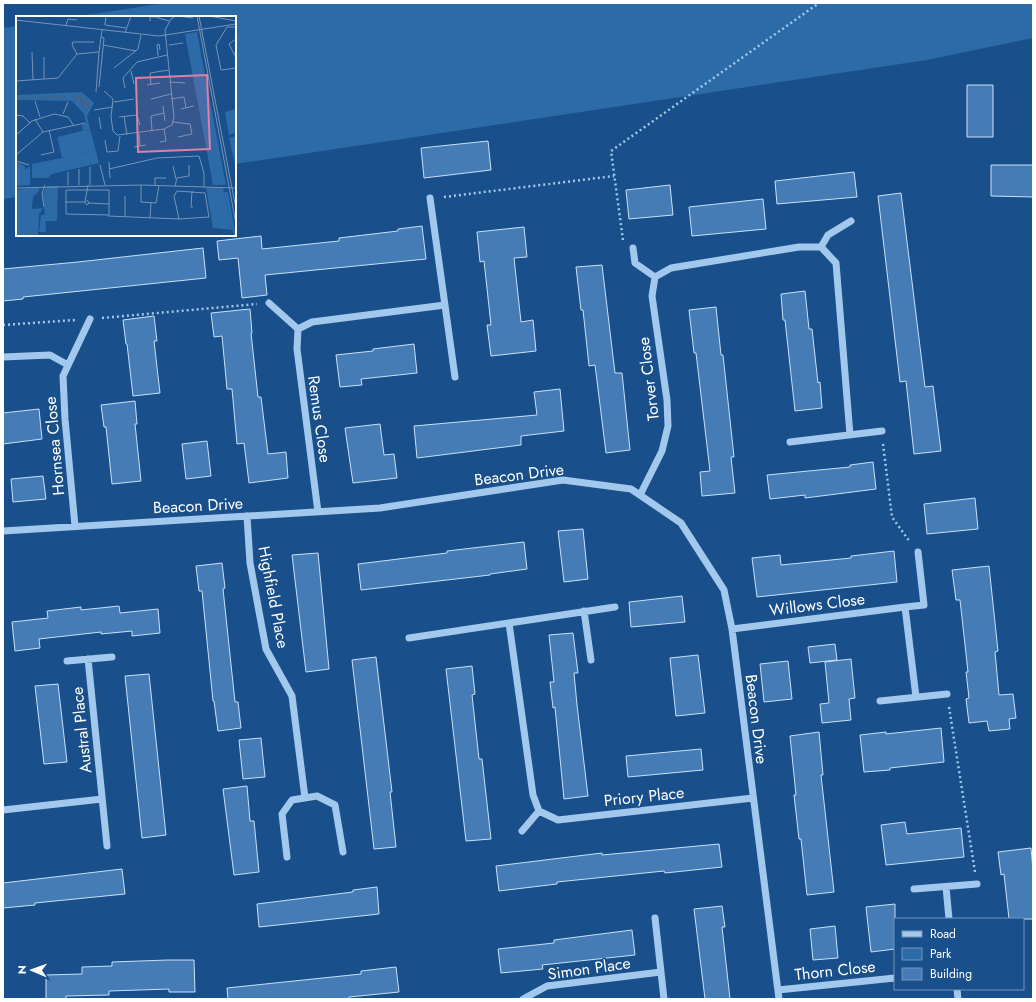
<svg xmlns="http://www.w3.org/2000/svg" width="1036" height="1002" viewBox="0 0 1036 1002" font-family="Jost,sans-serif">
	<rect width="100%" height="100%" fill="#194f8a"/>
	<path fill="#2c6aa8" d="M165 3H1033V38L927 60 235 164V17H73Z
		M17 26V197L3 199V28Z"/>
	<path fill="#467cb5" stroke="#c8e1fa" d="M967 85H993V137H967Z
		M488 141 491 170 424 178 421 148Z
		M991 165H1033V197L991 196Z
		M854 172 857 197 777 204 775 181Z
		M670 185 673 215 629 219 626 190Z
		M901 193 925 387 933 386 941 451 914 454 906 381 900 382 878 196Z
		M763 199 766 229 692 236 689 207Z
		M422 226 426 259 265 275 267 295 242 298 238 258 219 260 217 241 261 236 262 249 339 241V238L398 231V229Z
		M524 227 527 257 514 258 521 322 533 320 536 351 491 356 487 325H491L484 261 480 262 477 232Z
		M203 248 206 278 23 297V299L3 301V269L78 262Z
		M602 265 615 373H622L630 450 606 453 595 365 589 366 583 310H581L576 267Z
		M805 291 809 329H812L818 383 820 382 822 408 795 411 785 320H783L781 294Z
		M716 307 721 355H723L734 457H731L735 493 702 496 700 472 710 471 696 353H694L689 310Z
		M250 309 252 333H251L258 397H261L268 454 286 452 288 478 249 483 244 443 237 444 232 389H227L222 336 214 337 211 313Z
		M154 316 157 341H154L160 393 133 396 127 344H126L123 320Z
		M414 344 417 373 361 379 362 385 340 387 336 355 373 351V349Z
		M560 389 564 431 521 436V445L417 458 414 426 537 415 534 392Z
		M135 401 137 424H135L141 481 112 484 106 427H104L101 405Z
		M39 409 42 439 3 444V413Z
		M380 424 384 455 394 454 397 478 353 483 345 428Z
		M207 441 211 476 186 479 182 444Z
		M873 462 876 489 805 498V495L770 499 767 475 850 467V465Z
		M43 476 46 499 13 502 11 479Z
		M975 498 978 529 927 534 924 504Z
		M583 529 588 579 564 582 558 531Z
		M524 542 527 569 490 574V575L361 590 358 564 447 553V551Z
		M894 551 897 582 757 597 752 558 780 555 781 565 851 558V556Z
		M318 553 329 669 306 672 292 555Z
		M222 563 225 588 223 589 235 702H238L241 728 218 731 214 701H213L202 591H199L196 566Z
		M989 566 998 651 995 652 999 695 1013 694 1016 718 1009 719 1010 729 989 731 987 721 969 723 966 699 969 698 966 672H968L960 600H956L952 570Z
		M682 596 685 622 631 627 629 602Z
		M119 606 120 613 158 609 160 633 132 636V631L101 634V632L39 639 40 648 15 651 12 622 48 618 47 611 81 607V610Z
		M573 633 578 673H574L577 705 588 796 564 799 555 707 553 708 550 682H554L549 635Z
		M835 644 837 660 810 663 808 647Z
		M698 655 705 713 676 716 670 658Z
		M376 657 392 792H390L396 847 374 849 352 660Z
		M851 659 855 698 849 699 851 720 822 723 820 704 829 703 825 662Z
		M788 661 792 699 764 702 760 664Z
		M472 666 475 694 472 695 479 759H482L491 839 466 841 446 669Z
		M149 674 166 835 142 838 125 676Z
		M58 684 67 762 44 764 35 686Z
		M941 728 944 762 890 768V770L864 772 860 735 886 732V734Z
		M819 732 823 775H821L834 892 807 895 801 839H799L794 795H796L790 736Z
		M261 738 265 777 243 779 239 740Z
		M701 749 703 770 628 777 626 756Z
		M247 786 250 821H254L259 872 234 875 223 789Z
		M905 822 907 834 961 828 964 857 886 865 881 825Z
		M719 844 722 867 665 873 664 871 557 882V884L499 891 496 866 602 853V855Z
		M1031 848 1033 870V919H1009L1004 874 1001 875 998 852Z
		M122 869 125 894 35 903V905L3 908V883Z
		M377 887 379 914 259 927 257 904 353 892V890Z
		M895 904V949L871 952 866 907Z
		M722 906 725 927H722L730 999H705L694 909Z
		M835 926 838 958 813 960 810 929Z
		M632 930 635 955 542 965 543 969 501 973 498 949 554 943V940Z
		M168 960H194L195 992H169V989L109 991V995L66 996V999H46V975L82 974V967L112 966V962Z
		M396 967 399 992 349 997V999H228L227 988 361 974V971Z"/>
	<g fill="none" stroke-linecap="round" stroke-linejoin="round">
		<path stroke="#a3c8ed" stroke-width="2.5" stroke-dasharray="2 3" stroke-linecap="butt" d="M444 197 614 176
			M623 240 611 151 819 3
			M102 318 257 304
			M3 325 75 320
			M883 444 892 517 910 542
			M949 707 975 872"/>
		<path stroke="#a3c8ed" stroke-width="7" d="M430 198 455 377
			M821 247 828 235 851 221
			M633 248 635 263 655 277
			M269 303 298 329
			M3 357 50 355 68 365
			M790 442 882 431
			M640 495 662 451 668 426 667 400 652 296 655 277 671 268 799 247H821L836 263 850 435
			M318 512 297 349 298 329 312 322 445 305
			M247 516 250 563 266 649 292 696 305 798
			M75 526 65 419 63 376 90 319
			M3 531 380 508 563 480 631 489 681 523 724 590 732 629 779 999
			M905 607 924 605 918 552
			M584 611 591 660
			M509 623 533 795 539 811 558 820 753 798
			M732 629 905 607 916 697
			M409 638 615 607
			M88 659 107 846
			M67 661 112 657
			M880 701 947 694
			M3 810 102 799
			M522 831 539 811
			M287 857 282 814 292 800 317 796 335 805 343 852
			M946 887 949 919
			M914 889 977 884
			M655 918 664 999
			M957 989 958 999
			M778 990 895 978
			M523 999 547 986 661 972"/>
	</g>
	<g text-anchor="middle" stroke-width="3" stroke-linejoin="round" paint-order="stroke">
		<g font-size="16" fill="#fff" stroke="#194f8a">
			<text transform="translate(648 379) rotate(-97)" y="6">Torver Close</text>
			<text transform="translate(320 419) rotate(82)" y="6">Remus Close</text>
			<text transform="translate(54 446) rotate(-95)" y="6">Hornsea Close</text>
			<text transform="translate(519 474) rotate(-7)" y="6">Beacon Drive</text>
			<text transform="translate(198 505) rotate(-3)" y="6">Beacon Drive</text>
			<text transform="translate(274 597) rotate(79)" y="6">Highfield Place</text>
			<text transform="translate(817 604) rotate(-7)" y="6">Willows Close</text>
			<text transform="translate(757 719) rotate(83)" y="6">Beacon Drive</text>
			<text transform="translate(81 730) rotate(-96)" y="6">Austral Place</text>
			<text transform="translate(644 796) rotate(-6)" y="6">Priory Place</text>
			<text transform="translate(589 968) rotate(-8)" y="6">Simon Place</text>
			<text transform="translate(835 970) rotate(-6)" y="6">Thorn Close</text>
		</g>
	</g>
	<g transform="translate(16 16)">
		<rect width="220" height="220" fill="#194f8a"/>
		<path d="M181 16 210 169H197L169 18ZM66 76 78 87 71 100 74 113 67 115 66 109 70 107 68 98 56 85 0 84V79ZM220 93V117L213 119 209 96ZM220 120V153L213 122ZM80 135 83 147 36 158 32 162H16V148ZM0 146 9 150V154L14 150V169L0 170ZM190 172H207L217 214 197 212ZM25 199H29L30 216H23Z" fill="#2c6aa8"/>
		<path d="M21 171 24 174 17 181 16 193 27 192 23 198 22 220H0V174ZM208 176H212L220 220H218Z" fill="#2c6aa8"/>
		<path d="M74 113 80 135 46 142 41 121ZM31 170H42L41 205H29L27 177Z" fill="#2c6aa8"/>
		<path d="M57 80H65L71 84 74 88 71 95Z" fill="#3c658f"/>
		<path fill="none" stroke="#3c658f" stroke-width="2" d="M0 83 50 81"/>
		<path fill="none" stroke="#7595b9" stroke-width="1" d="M90 0 89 9 110 12M161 0 177 2M181 0 220 208M183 0 220 193M193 0 220 5M0 4 143 20 220 8M134 5V1H139L153 5M50 9 52 3 61 4M220 11H211L200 29 205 54 220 52M109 17 115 0M87 29 120 35M153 29 167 27M16 36 17 64M61 38 56 29 57 26H78M142 40 141 29 143 28 144 34M219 40 213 28 220 23M28 41V63M98 52 122 33 125 19M115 55 118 68M0 65 42 62 61 38 83 36 86 14M154 66 169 67M131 69 144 67M135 69 134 57 153 54M83 71 88 22 85 21M109 72 107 62 121 46 151 39M88 75 97 83 95 101 97 115 101 119 148 113 156 109 158 101 149 14 155 3 160 0M80 76 83 36M135 83 155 78M155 83 168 81 170 92M19 85 24 101M98 86 118 83M147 90 149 105M165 93 178 90M78 94 97 91M47 98 52 86M0 99 7 100 14 107M108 100 111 119M83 101 85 113M103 101 121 99 124 109M19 103 27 116M157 106 174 108 176 118 162 121M136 115 135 100 148 97M123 117 124 130M0 119 16 105 38 98 52 101 58 110M89 124 91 136 102 135 104 120M144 126 150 125 148 113M118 131 130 129M0 139 27 116 69 107M25 139 38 136 33 114M0 145 13 149M93 146 94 162M84 149 89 169M157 150 160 163M63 153V169M93 153 141 142 183 140 188 157V171M52 156V169M74 169V151M125 169V186L140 187 143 169M139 169V162H150M159 170 161 162 173 160V149M0 172 125 169 220 172M50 174H93V199L50 198ZM176 175 175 191H177M71 184 73 187 71 189 69 186 72 169M49 186H69M73 187 93 188M28 191 26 177 29 169M92 200 163 203 158 180 161 175 189 177 193 201 163 203M109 201V180M134 202 135 187"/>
		<path fill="#dd80a5" fill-opacity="0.15" stroke="#dd80a5" stroke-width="2" d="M191 59 194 133 122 136 120 62Z"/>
		<rect width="220" height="220" fill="none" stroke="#fff" stroke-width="2"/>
	</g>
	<rect width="1036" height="1002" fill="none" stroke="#ffffff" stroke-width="8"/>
	<rect x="894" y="918" width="130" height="72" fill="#194f8a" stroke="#7595b9"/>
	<rect x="902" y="931" width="20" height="6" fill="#a3c8ed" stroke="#7595b9"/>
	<text x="930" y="938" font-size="12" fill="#ffffff">Road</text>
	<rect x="902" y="948" width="20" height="12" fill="#2c6aa8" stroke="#7595b9"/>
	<text x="930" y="958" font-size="12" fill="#ffffff">Park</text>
	<rect x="902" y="968" width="20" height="12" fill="#467cb5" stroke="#7595b9"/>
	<text x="930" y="978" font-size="12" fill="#ffffff">Building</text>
	<g transform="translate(32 970) rotate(272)" stroke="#194f8a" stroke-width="3" paint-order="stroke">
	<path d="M0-3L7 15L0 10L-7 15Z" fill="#ffffff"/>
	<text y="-6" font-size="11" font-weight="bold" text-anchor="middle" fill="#ffffff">N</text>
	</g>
</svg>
